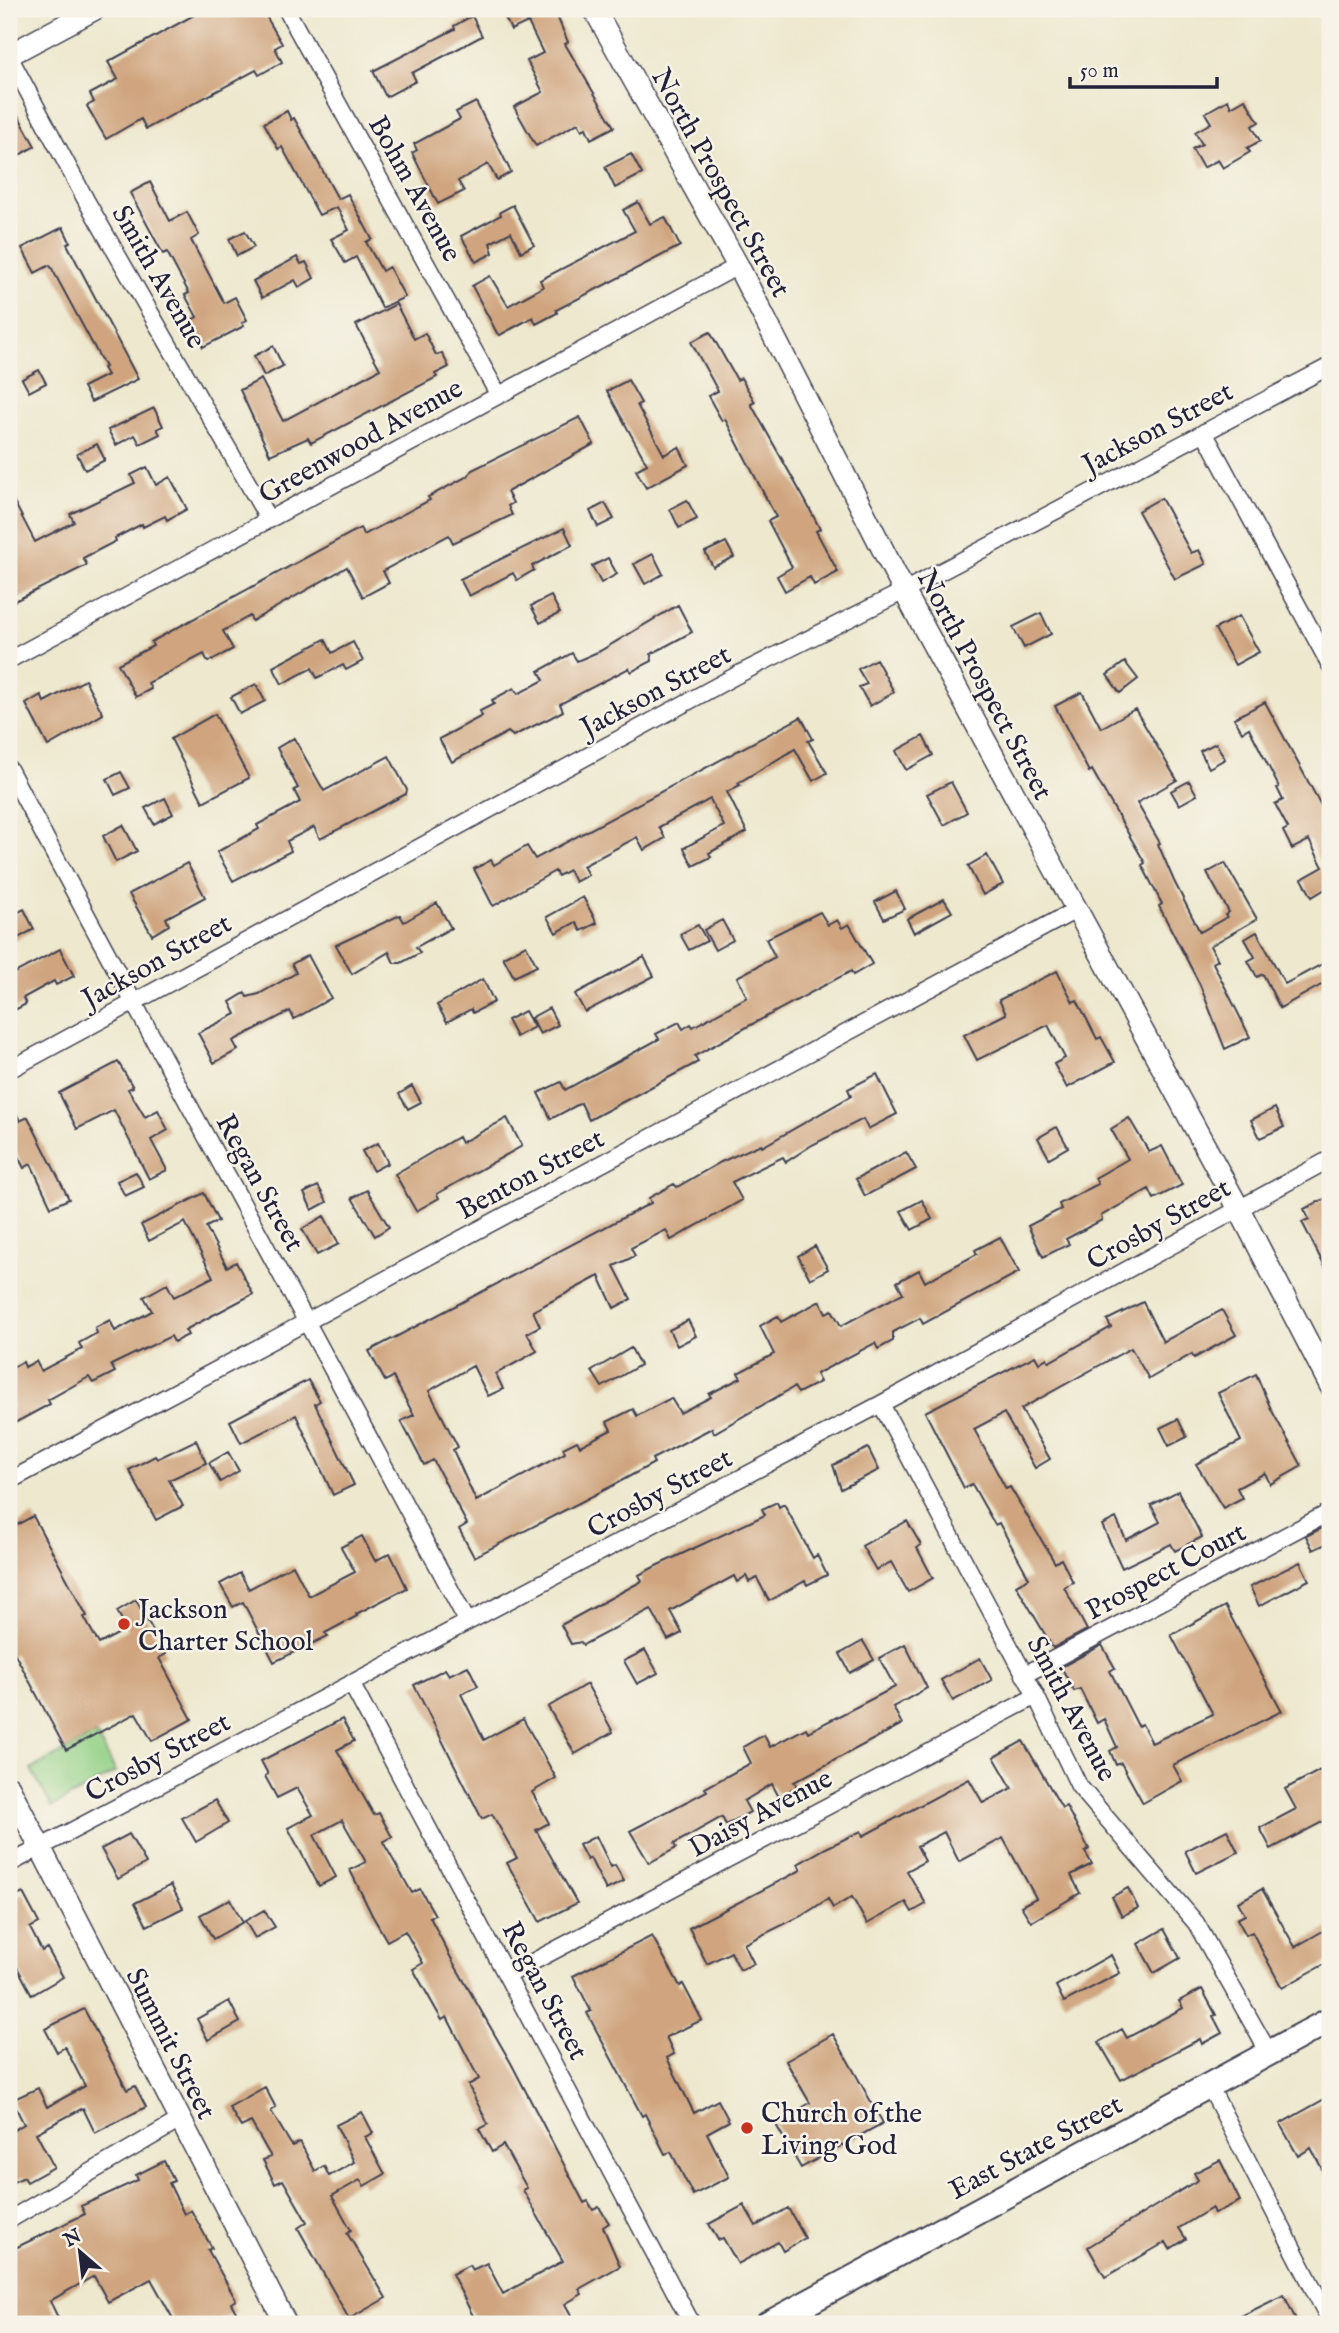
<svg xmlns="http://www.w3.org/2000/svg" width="1339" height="2333" viewBox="0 0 1339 2333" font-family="'IM FELL English',serif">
	<rect width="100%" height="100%" fill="#f7f3e8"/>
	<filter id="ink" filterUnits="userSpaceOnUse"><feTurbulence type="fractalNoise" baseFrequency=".0143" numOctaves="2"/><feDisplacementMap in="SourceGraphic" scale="14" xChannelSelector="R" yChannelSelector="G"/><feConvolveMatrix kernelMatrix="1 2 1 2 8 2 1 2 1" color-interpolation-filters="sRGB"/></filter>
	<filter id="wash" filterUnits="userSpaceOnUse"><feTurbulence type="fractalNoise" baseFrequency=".00686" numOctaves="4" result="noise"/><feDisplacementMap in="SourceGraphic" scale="28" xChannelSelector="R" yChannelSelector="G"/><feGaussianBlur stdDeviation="1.57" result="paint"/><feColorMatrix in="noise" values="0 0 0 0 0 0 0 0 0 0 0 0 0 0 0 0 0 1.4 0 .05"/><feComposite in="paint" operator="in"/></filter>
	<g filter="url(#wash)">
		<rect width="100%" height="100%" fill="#ede8ce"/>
		<path fill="#93d186" stroke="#5a7a60" stroke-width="2" d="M96 1734 116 1772 52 1807 31 1769Z"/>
		<g id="blocks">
			<path fill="#cfa47e" d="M205 9H262L282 44 275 48 282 62 259 75 256 70 146 129 141 119 106 139 87 106 94 102 90 94 118 79 108 62Z
				M501 9H554L568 42 565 44 614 127 591 139 586 128 582 130 578 123 536 146 514 107 543 92 527 61 543 53 528 22 511 30Z
				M472 16 482 36 412 73 416 81 386 97 373 71 455 29 454 26Z
				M9 99 35 146 9 161Z
				M1245 99 1259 122 1252 126 1260 141 1247 148 1250 152 1223 168 1218 160 1203 168 1192 149 1202 144 1195 132 1211 123 1205 113 1228 100 1231 107Z
				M476 102 511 172 497 180 488 164 458 181 464 191 438 204 412 153 417 150 414 144 460 119 456 112Z
				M287 111 291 120 294 118 338 199 348 194 372 239 366 242 382 271 389 267 405 297 382 308 356 257 345 263 339 252 331 239 349 230 337 207 319 215 282 147 278 149 264 123Z
				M631 154 642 174 615 188 605 167Z
				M150 182 170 221 187 212 199 235 191 240 224 303 235 297 247 320 242 323 244 326 203 347 190 321 197 317 185 295 189 293 167 252 163 254 130 193Z
				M638 202 650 224 665 217 680 246 556 310 557 313 536 324 533 317 500 335 497 333 472 286 490 276 508 306 543 287 540 280 635 231 623 210Z
				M513 205 534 245 521 252 511 232 490 243 493 253 476 262 461 236 501 215 500 212Z
				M63 227 70 242 67 244 138 379 91 402 83 387 107 375 103 368 105 367 50 265 35 273 22 248Z
				M245 231 254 247 237 256 229 239Z
				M297 257 301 264 306 262 314 278 299 287 295 280 262 298 253 281Z
				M396 304 414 339 425 333 436 355 442 353 449 367 435 374 437 377 311 443 308 438 270 455 240 390 261 379 283 421 380 369 356 325Z
				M710 332 737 380 741 378 755 402 751 404 806 502 820 529 816 531 838 572 814 585 810 577 785 591 777 576 792 567 768 521 776 517 725 419 722 421 708 396 718 391 691 342Z
				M273 346 283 366 264 376 254 356Z
				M39 370 46 383 29 392 22 379Z
				M628 380 641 403 637 405 664 455 679 447 688 465 646 488 636 470 647 464 607 391Z
				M154 408 163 426 157 429 160 434 140 444 135 435 116 445 108 430Z
				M580 417 594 444 507 492 513 503 508 506 512 515 453 543 449 535 386 569 383 571 389 583 363 597 347 567 252 621 250 616 223 631 233 649 208 662 204 654 148 683 151 689 136 697 118 664 153 646 151 642 360 528 364 535 430 500 428 497 468 476 472 470Z
				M97 444 105 460 85 470 77 454Z
				M147 467 156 485 170 477 187 509 167 520 165 516 143 527 142 524 115 538 116 541 83 558 87 565 9 604V564L12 562 9 555V492L35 542 74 522 70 514 135 483 131 475Z
				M1161 498 1191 553 1199 550 1206 564 1175 579 1138 511Z
				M687 500 697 519 679 528 670 509Z
				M605 503 614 519 598 527 590 511Z
				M564 528 572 545 532 566 534 570 517 580 513 573 469 596 460 579Z
				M726 542 734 557 713 567 705 552Z
				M653 554 663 574 645 584 634 564Z
				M608 558 617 574 601 583 592 566Z
				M551 596 560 613 540 623 531 606Z
				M678 605 692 632 651 654 652 661 631 672 629 668 560 704 563 711 550 718 513 736 508 732 452 762 439 739 482 716 480 711 494 704 492 700 514 688 518 694 544 680 539 671 572 653 577 661 600 651Z
				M1041 613 1051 634 1024 648 1013 627Z
				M1239 616 1259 652 1235 665 1215 629Z
				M325 639 332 653 353 642 363 661 346 670 343 665 317 678 312 668 282 684 273 667Z
				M876 659 894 692 870 706 859 687 867 684 858 669Z
				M1125 662 1138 679 1120 693 1107 675Z
				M85 680 103 714 48 746 26 704 41 695 44 702Z
				M256 684 265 701 240 714 231 697Z
				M1082 692 1101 728 1135 709 1177 780 1137 803 1160 843 1158 844 1174 881 1200 932 1227 917 1225 915 1229 912 1207 873 1225 863 1257 919 1210 946 1218 960 1213 963 1250 1037 1225 1049 1200 985 1159 906 1162 904 1142 865 1145 863 1092 770 1089 772 1055 706Z
				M1265 702 1330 822V886L1312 897 1302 879 1323 867 1309 840 1292 849 1283 831 1288 828 1275 804 1283 800 1277 788 1279 787 1249 728 1242 732 1234 718Z
				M215 714 249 778 203 802 171 739Z
				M801 717 813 739 808 741 827 773 813 781 795 749 738 783 740 785 727 792 747 832 709 853 711 857 693 866 684 848 724 826 710 799 659 827 665 838 644 850 637 837 583 866 588 875 575 882 569 870 558 876 555 871 493 906 474 869 491 860 494 865 527 846 535 859Z
				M923 736 933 755 906 770 896 751Z
				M294 738 324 791 389 756 407 790 406 794 320 839 314 827 287 841 291 851 233 881 217 852 259 829 257 825 300 802 294 790 298 788 277 748Z
				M1216 743 1225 759 1209 768 1200 751Z
				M121 772 130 788 115 795 107 779Z
				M1189 781 1197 795 1179 805 1171 791Z
				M951 782 967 812 944 825 927 794Z
				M165 798 173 814 154 824 145 808Z
				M123 825 137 851 116 862 103 836Z
				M987 855 1003 884 983 895 968 866Z
				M187 863 205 897 166 918 169 925 152 935 129 894Z
				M896 891 905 909 884 919 875 902Z
				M583 897 597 923 581 931 576 922 556 933 547 917Z
				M944 899 952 912 914 933 907 919Z
				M437 903 451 928 416 947 420 953 401 963H394L389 952 352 974 336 945 400 915 404 922Z
				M24 909 34 929 9 943V917Z
				M820 912 828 925 837 920 842 928 849 924 872 964 853 975 851 971 747 1027 695 1056 698 1062 589 1120 581 1103 551 1119 538 1093 561 1082 565 1090 659 1039 656 1034 679 1022 683 1029 691 1024 693 1027 747 997 737 977 775 957 766 939Z
				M722 920 733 940 715 950 704 930Z
				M698 925 707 941 689 950 680 934Z
				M1257 932 1285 984 1330 960V980L1280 1008 1263 974 1257 977 1248 961 1255 957 1245 939Z
				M526 945 537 966 514 977 503 957Z
				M60 949 74 976 56 985 54 981 23 998 26 1004 9 1013V971L11 975Z
				M308 955 331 998 294 1019 290 1011 233 1041 238 1050 214 1063 198 1033 236 1014 230 1002 245 993 247 997 259 994 296 973 292 964Z
				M644 957 654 976 585 1012 575 994Z
				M1057 971 1073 1002 1077 1000 1097 1039 1101 1037 1115 1062 1067 1088 1054 1064 1065 1058 1048 1025 977 1060 964 1035 1006 1014 999 1000Z
				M483 979 494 1002 473 1013 471 1009 447 1022 437 1005Z
				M549 1008 558 1025 540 1034 531 1018Z
				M525 1011 534 1027 516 1037 507 1020Z
				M118 1062 133 1087 128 1089 145 1117 158 1110 168 1130 151 1140 167 1170 149 1179 114 1110 77 1129 59 1093Z
				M877 1074 897 1114 868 1129 863 1119 812 1145 786 1162 783 1157 732 1182 742 1200 671 1240 666 1230 631 1248 635 1256 614 1266 631 1299 614 1308 599 1276 533 1311 540 1326 527 1333 537 1351 496 1374 503 1389 488 1396 473 1366 429 1391 458 1447 453 1450 476 1501 565 1453 563 1448 577 1441 580 1446 611 1430 607 1422 633 1409 637 1416 671 1398 680 1413 711 1397 709 1394 741 1378 738 1373 774 1354 760 1326 778 1316 781 1322 820 1301 826 1313 832 1310 841 1326 903 1293 897 1282 919 1270 925 1282 977 1254 975 1250 1000 1237 1019 1272 923 1324 920 1318 893 1332V1341L878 1349 875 1343 816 1374 820 1382 798 1393 794 1387 714 1433 712 1428 652 1459 654 1463 610 1487 474 1557 459 1529 467 1524 433 1460 424 1465 401 1421 414 1415 393 1377 385 1381 369 1351 651 1203 649 1198 674 1184 677 1187 721 1162 761 1144 762 1147 851 1096 848 1089Z
				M412 1086 421 1102 408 1109 399 1094Z
				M9 1099 20 1121 28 1117 69 1199 51 1207 31 1164 24 1168 9 1139Z
				M1275 1108 1284 1127 1260 1138 1251 1120Z
				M507 1118 522 1146 437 1194 439 1198 416 1211 395 1174 458 1137 461 1143Z
				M1129 1118 1149 1152 1162 1146 1182 1185 1154 1199 1149 1189 1101 1216 1102 1220 1066 1239 1069 1244 1043 1257 1028 1226 1061 1209 1059 1204 1098 1184 1095 1178 1128 1159 1111 1129Z
				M1057 1127 1068 1147 1049 1158 1038 1138Z
				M378 1143 388 1163 373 1171 362 1151Z
				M906 1152 916 1169 865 1196 856 1179Z
				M136 1172 144 1187 125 1196 117 1181Z
				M318 1186 327 1202 312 1210 304 1193Z
				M367 1190 389 1227 375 1236 352 1198Z
				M204 1193 218 1221 206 1227 227 1267 236 1262 253 1294 185 1330 188 1335 174 1342 171 1336 111 1365 115 1372 93 1383 89 1377 48 1400 50 1404 9 1426V1369L23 1362 25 1367 36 1361 41 1371 82 1349 79 1343 97 1333 95 1328 110 1320 115 1331 152 1311 144 1297 167 1284 174 1297 213 1277 185 1222 149 1241 141 1225Z
				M1330 1196V1277L1302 1222 1309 1219 1304 1209Z
				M922 1200 932 1219 912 1230 901 1211Z
				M324 1216 339 1244 317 1255 302 1229Z
				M815 1246 828 1269 810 1279 798 1256Z
				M1143 1302 1163 1342 1222 1310 1236 1335 1194 1358 1192 1354 1149 1379 1131 1348 1021 1409 1050 1459 1035 1468 1004 1413 974 1429 1006 1489 1010 1487 1055 1563 1061 1559 1073 1582 1064 1587 1087 1630 1053 1648 1016 1585 1029 1578 999 1523 995 1525 972 1484 964 1488 925 1412 1035 1356 1039 1363 1047 1358 1049 1362 1111 1327 1107 1320Z
				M688 1320 696 1336 677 1346 669 1330Z
				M631 1348 640 1365 602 1387 592 1371Z
				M1256 1374 1271 1409 1302 1466 1270 1484 1265 1473 1237 1488 1242 1498 1223 1508 1196 1464 1241 1441 1218 1393Z
				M308 1380 320 1401 315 1404 354 1485 333 1495 296 1415 241 1443 230 1421Z
				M1178 1419 1187 1437 1169 1446 1160 1428Z
				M196 1440 206 1463 169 1480 183 1506 156 1520 129 1470 155 1456 157 1459Z
				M868 1448 879 1470 841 1489 833 1465Z
				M228 1452 239 1471 220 1482 209 1463Z
				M1178 1491 1202 1537 1175 1551 1171 1544 1122 1568 1102 1525 1116 1518 1126 1540 1160 1522 1151 1505Z
				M777 1502 779 1507 784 1504 813 1558 817 1555 827 1575 807 1585 805 1581 769 1601 757 1578 749 1582 746 1576 737 1582 734 1576 670 1611 682 1633 668 1640 651 1609 583 1645 581 1642 571 1644 561 1625 642 1581 639 1575 656 1566 765 1515 762 1509Z
				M33 1516 87 1616 84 1617 99 1644 127 1629 117 1611 136 1600 166 1654 159 1658 192 1719 152 1741 136 1713 66 1750 15 1654 9 1657V1529Z
				M907 1521 921 1545 917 1548 933 1578 908 1592 891 1562 876 1570 862 1546Z
				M1330 1524V1542L1313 1550 1306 1536Z
				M362 1536 375 1561 390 1553 407 1588 356 1614 357 1616 325 1633 328 1636 274 1662 243 1602 233 1607 220 1584 240 1573 249 1589 293 1565 309 1596 355 1572 341 1547Z
				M1300 1562 1309 1580 1259 1606 1250 1587Z
				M1225 1606 1282 1711 1173 1765 1182 1781 1143 1803 1121 1763 1116 1765 1110 1751 1117 1747 1104 1719 1097 1723 1080 1689 1074 1691 1061 1667 1102 1645 1115 1668 1110 1671 1138 1726 1142 1724 1152 1743 1213 1714 1171 1635Z
				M863 1641 874 1660 850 1673 840 1654Z
				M905 1644 927 1688 893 1707 902 1724 794 1782 797 1786 779 1797 772 1784 744 1801 750 1812 726 1825 722 1817 674 1844 676 1848 649 1863 630 1831 707 1791 705 1788 751 1763 743 1747 764 1735 770 1747 806 1728 808 1732 895 1687 879 1658Z
				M645 1650 658 1673 637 1684 624 1661Z
				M980 1658 992 1680 953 1701 941 1680Z
				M468 1666 478 1686 461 1694 484 1740 523 1719 556 1778 532 1792 549 1823 536 1830 577 1903 540 1922 507 1863 517 1858 492 1814 482 1819 414 1685 445 1669 449 1675Z
				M587 1684 613 1732 575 1754 548 1707Z
				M342 1719 354 1741 337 1750 374 1815 379 1813 392 1837 383 1842 412 1893 420 1889 435 1915 430 1917 453 1962 511 2063 584 2203 588 2201 593 2210 599 2207 609 2223 603 2227 620 2266 579 2289 582 2294 565 2304 576 2324H477L452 2274 469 2265 472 2270 487 2263 503 2294 563 2261 523 2190 527 2188 503 2145 492 2152 479 2129 488 2124 468 2085 479 2079 447 2017 442 2020 413 1969 423 1963 405 1931 387 1941 372 1915 350 1870 366 1862 342 1820 314 1835 336 1877 319 1886 288 1828 313 1815 297 1788 277 1798 265 1776 268 1774 261 1761Z
				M1023 1741 1062 1808 1066 1806 1089 1849 1085 1852 1092 1864 1071 1875 1080 1893 1031 1922 1021 1906 1036 1898 1003 1838 959 1862 944 1832 917 1846 925 1861 907 1871 926 1904 912 1912 906 1902 867 1924 852 1897 833 1908 828 1899 803 1915 744 1944 754 1964 740 1970 731 1952 707 1964 689 1928 801 1870 798 1864 826 1848 861 1831 863 1836 969 1779 983 1803 1012 1788 994 1757Z
				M1330 1765V1818L1271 1849 1260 1828 1296 1809 1285 1789Z
				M215 1800 228 1823 196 1842 182 1818Z
				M1227 1830 1238 1852 1196 1873 1185 1851Z
				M129 1834 146 1863 118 1879 101 1849Z
				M596 1836 611 1867 615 1865 624 1881 606 1890 590 1858 587 1860 579 1845Z
				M171 1885 183 1908 147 1926 135 1903Z
				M1128 1888 1138 1908 1122 1916 1112 1897Z
				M1262 1889 1295 1947 1330 1927V1961L1282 1988 1252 1932 1246 1935 1237 1919 1245 1915 1238 1902Z
				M23 1893 39 1923 30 1928 42 1951 47 1948 63 1977 32 1995 9 1952V1900Z
				M230 1899 243 1922 213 1939 200 1915Z
				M264 1910 275 1927 255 1938 245 1921Z
				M1164 1929 1180 1958 1154 1973 1138 1944Z
				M652 1936 680 1986 683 1984 702 2020 666 2037 674 2054 667 2058 694 2113 718 2100 729 2121 707 2133 729 2177 693 2195 671 2152 665 2154 645 2114 642 2116 587 2013 591 2011 573 1976Z
				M1111 1955 1120 1973 1064 2002 1056 1986Z
				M1202 1989 1216 2015 1213 2016 1222 2033 1202 2044 1200 2039 1121 2080 1099 2042 1122 2029 1127 2038 1183 2008 1179 2001Z
				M229 2001 240 2022 208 2040 197 2019Z
				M84 2009 127 2090 135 2086 146 2107 95 2133 83 2108 36 2133 54 2167 27 2182 24 2177 9 2184V2133L24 2124 12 2100 38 2088 47 2107 85 2086 65 2047 57 2052 45 2029Z
				M833 2034 883 2123 801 2168 775 2123 810 2103 786 2061Z
				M265 2087 276 2108 271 2111 292 2146 300 2142 315 2171 324 2166 329 2176 354 2162 336 2125 362 2112 373 2133 365 2137 385 2174 364 2186 360 2180 332 2196 351 2230 347 2233 386 2298 349 2319 298 2228 307 2222 283 2180 275 2184 263 2160 271 2157 251 2122 241 2127 229 2107Z
				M1330 2096V2184L1311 2148 1298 2156 1280 2124Z
				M1220 2160 1240 2201 1214 2214 1212 2208 1179 2228 1186 2239 1170 2249 1166 2242 1105 2277 1088 2247 1198 2180 1194 2173Z
				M164 2161 174 2181 169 2183 184 2214 191 2210 212 2248 208 2250 236 2300 231 2303 236 2312 214 2324H176L151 2279 108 2302 94 2276 50 2301 61 2324H9V2251L85 2214 81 2206 138 2180 136 2175Z
				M744 2205 756 2226 788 2208 805 2238 783 2251 778 2242 738 2264 723 2238 718 2240 709 2224Z
				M1284 2295 1298 2324H1225Z"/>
		</g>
	</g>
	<g filter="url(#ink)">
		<use href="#blocks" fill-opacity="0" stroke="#404051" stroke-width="2"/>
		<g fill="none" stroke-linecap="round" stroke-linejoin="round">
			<g stroke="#404051" stroke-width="19">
				<path id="street" d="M286 9 498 394
					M9 56 87 202 269 520
					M1204 432 1330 665
					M9 660 738 266
					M9 769C159 1054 316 1335 467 1621
					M9 1070 737 675 904 591 1330 366
					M881 1404 1036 1696 1079 1786 1196 1923 1269 2053
					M9 1481 1076 910
					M1024 1675 1330 1512
					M351 1683 692 2324
					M9 1864 881 1404 1330 1159
					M508 1975 1036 1696
					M1209 2085 1330 2321
					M9 2220 180 2120"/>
			</g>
			<g stroke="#404051" stroke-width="24">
				<path id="secondary" d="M594 9 738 266 904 591 1239 1209 1330 1385
					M9 55 95 9
					M9 1787 286 2324"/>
			</g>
			<g stroke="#404051" stroke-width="28">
				<path id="primary" d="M768 2324 1330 2020"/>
			</g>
			<use href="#street" stroke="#fff" stroke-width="16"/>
			<use href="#secondary" stroke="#fff" stroke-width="21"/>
			<use href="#primary" stroke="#fff" stroke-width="24"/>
		</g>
	</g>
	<g fill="#c8321e" stroke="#f7f3e8" stroke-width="2.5">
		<circle cx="124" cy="1624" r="7"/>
		<circle cx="747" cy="2128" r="7"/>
	</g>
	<g text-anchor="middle" stroke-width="5" stroke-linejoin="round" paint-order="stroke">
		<g font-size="28" fill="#22223b" stroke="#f7f3e8">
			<text transform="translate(722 182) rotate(61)" y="10">North Prospect Street</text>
			<text transform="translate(416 188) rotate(61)" y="10">Bohm Avenue</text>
			<text transform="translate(160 276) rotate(60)" y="10">Smith Avenue</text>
			<text transform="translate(1157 427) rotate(-28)" y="10">Jackson Street</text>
			<text transform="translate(360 440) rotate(-29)" y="10">Greenwood Avenue</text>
			<text transform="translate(986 684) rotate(62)" y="10">North Prospect Street</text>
			<text transform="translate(655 690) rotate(-28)" y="10">Jackson Street</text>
			<text transform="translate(156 960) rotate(-29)" y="10">Jackson Street</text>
			<text transform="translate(530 1173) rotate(-28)" y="10">Benton Street</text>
			<text transform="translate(261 1182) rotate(61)" y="10">Regan Street</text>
			<text transform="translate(1158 1223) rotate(-29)" y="10">Crosby Street</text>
			<text transform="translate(659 1492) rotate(-28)" y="10">Crosby Street</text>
			<text transform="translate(1165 1570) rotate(-28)" y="10">Prospect Court</text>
			<text transform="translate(1073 1708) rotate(62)" y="10">Smith Avenue</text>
			<text transform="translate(157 1756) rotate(-28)" y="10">Crosby Street</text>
			<text transform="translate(760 1812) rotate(-28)" y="10">Daisy Avenue</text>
			<text transform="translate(546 1990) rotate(62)" y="10">Regan Street</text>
			<text transform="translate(172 2043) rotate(63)" y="10">Summit Street</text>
			<text transform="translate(1035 2146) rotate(-28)" y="10">East State Street</text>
		</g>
		<g font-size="28" fill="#22223b" stroke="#f7f3e8" text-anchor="start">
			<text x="138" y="1618">Jackson<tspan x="138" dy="32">Charter School</tspan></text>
			<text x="761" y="2122">Church of the<tspan x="761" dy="32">Living God</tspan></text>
		</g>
	</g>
	<rect width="1339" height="2333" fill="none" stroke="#f7f3e8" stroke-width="35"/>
	<g transform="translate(80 2252) rotate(332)" stroke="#f7f3e8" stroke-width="5" paint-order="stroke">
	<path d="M0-5L12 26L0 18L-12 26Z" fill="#22223b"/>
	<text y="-10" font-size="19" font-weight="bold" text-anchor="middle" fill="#22223b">N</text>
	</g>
	<path d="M1070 77v10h147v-10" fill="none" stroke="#22223b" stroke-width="3.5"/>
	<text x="1080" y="77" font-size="21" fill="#22223b" stroke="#f7f3e8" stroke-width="5" paint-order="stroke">50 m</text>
</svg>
